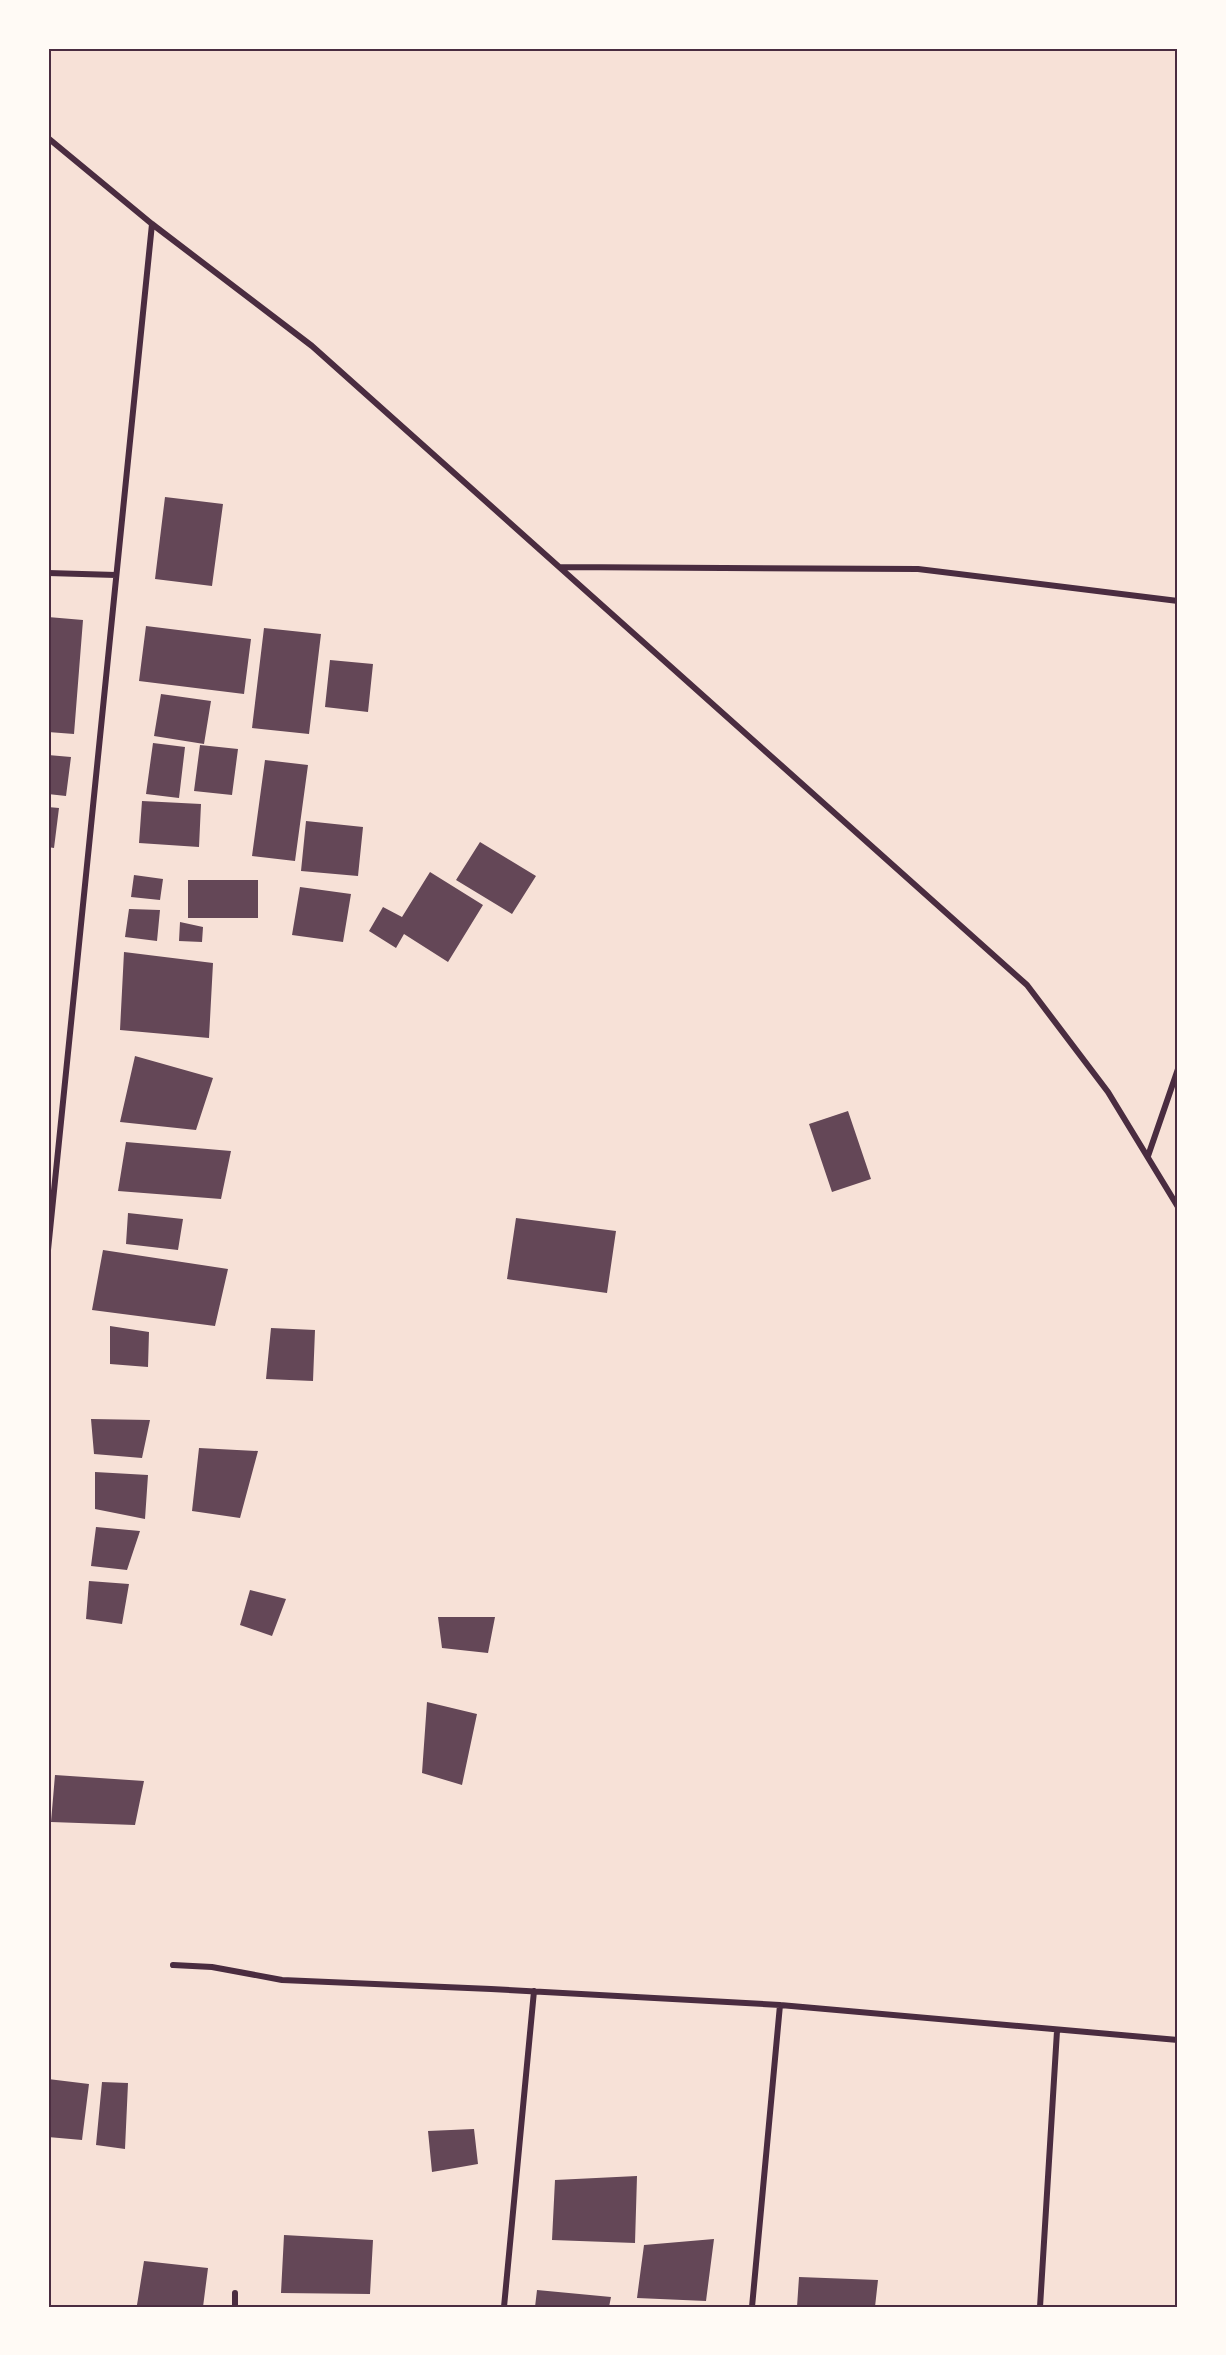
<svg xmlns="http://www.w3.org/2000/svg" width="1226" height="2355" viewBox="0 0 1226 2355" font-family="'PT Sans Narrow',sans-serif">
	<rect width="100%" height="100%" fill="#f7e1d7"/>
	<path fill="#644757" d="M165 497 223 504 212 586 155 579Z
		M48 617 83 620 74 734 48 732Z
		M146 626 251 639 244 694 139 681Z
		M264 628 321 634 309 734 252 728Z
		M330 660 373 664 368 712 325 707Z
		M161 694 211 701 204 744 154 736Z
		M153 743 185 747 179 798 146 794Z
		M200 745 238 749 232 795 194 791Z
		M48 755 71 757 66 796 48 794Z
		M265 760 308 765 295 861 252 856Z
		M142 801 201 804 199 847 139 843Z
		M48 807 59 808 54 848 48 847Z
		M306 821 363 827 358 876 301 871Z
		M480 842 536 876 512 914 456 880Z
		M430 872 483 905 448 962 404 934 396 948 369 931 383 907 402 917Z
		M134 875 163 879 160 900 131 897Z
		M188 880H258V918H188Z
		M300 887 351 894 343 942 292 935Z
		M129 909 160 910 157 941 125 937Z
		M180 922 203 927 202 942 179 941Z
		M124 952 213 963 209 1038 120 1030Z
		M135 1056 213 1078 196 1130 120 1122Z
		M848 1111 871 1179 832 1192 809 1124Z
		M126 1142 231 1151 221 1199 118 1191Z
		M128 1213 183 1219 178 1250 126 1244Z
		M516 1218 616 1231 607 1293 507 1279Z
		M103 1250 228 1269 215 1326 92 1310Z
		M110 1326 149 1332 148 1367 110 1364Z
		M271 1328 315 1330 313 1381 266 1379Z
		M91 1419 150 1420 142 1458 94 1454Z
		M199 1448 258 1451 240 1518 192 1511Z
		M95 1472 148 1475 145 1519 95 1509Z
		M96 1527 140 1531 127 1570 91 1566Z
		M89 1581 129 1584 122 1624 86 1619Z
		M250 1590 286 1599 272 1636 240 1625Z
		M438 1617H495L488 1653 442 1648Z
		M427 1702 477 1714 462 1785 422 1773Z
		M55 1775 144 1781 135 1825 51 1822Z
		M48 2079 89 2084 82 2140 48 2137Z
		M102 2082 128 2083 125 2149 96 2145Z
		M474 2129 478 2164 432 2172 428 2131Z
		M637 2176 635 2243 552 2240 555 2180Z
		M284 2235 373 2240 370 2294 281 2293Z
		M714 2239 706 2301 637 2298 644 2245Z
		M144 2261 208 2268 203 2307 137 2305Z
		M799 2277 878 2280 875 2307H797Z
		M537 2290 611 2297 609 2307H535Z"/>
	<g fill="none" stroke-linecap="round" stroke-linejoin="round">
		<path stroke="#4a2c40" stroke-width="6" d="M48 138 152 224 312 346 1027 985 1108 1092 1178 1207
			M560 567 918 569 1178 601
			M48 573 116 575
			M1148 1156 1178 1069
			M48 1250 152 224
			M173 1965 212 1967 282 1980 491 1989 780 2005 1178 2040
			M235 2307V2293
			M504 2307 534 1991
			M752 2307 780 2005
			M1040 2307 1057 2031"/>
	</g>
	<rect width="1226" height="2355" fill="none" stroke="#fffaf5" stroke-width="99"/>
	<rect x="50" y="50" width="1126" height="2256" fill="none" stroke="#4a2c40" stroke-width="2"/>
</svg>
